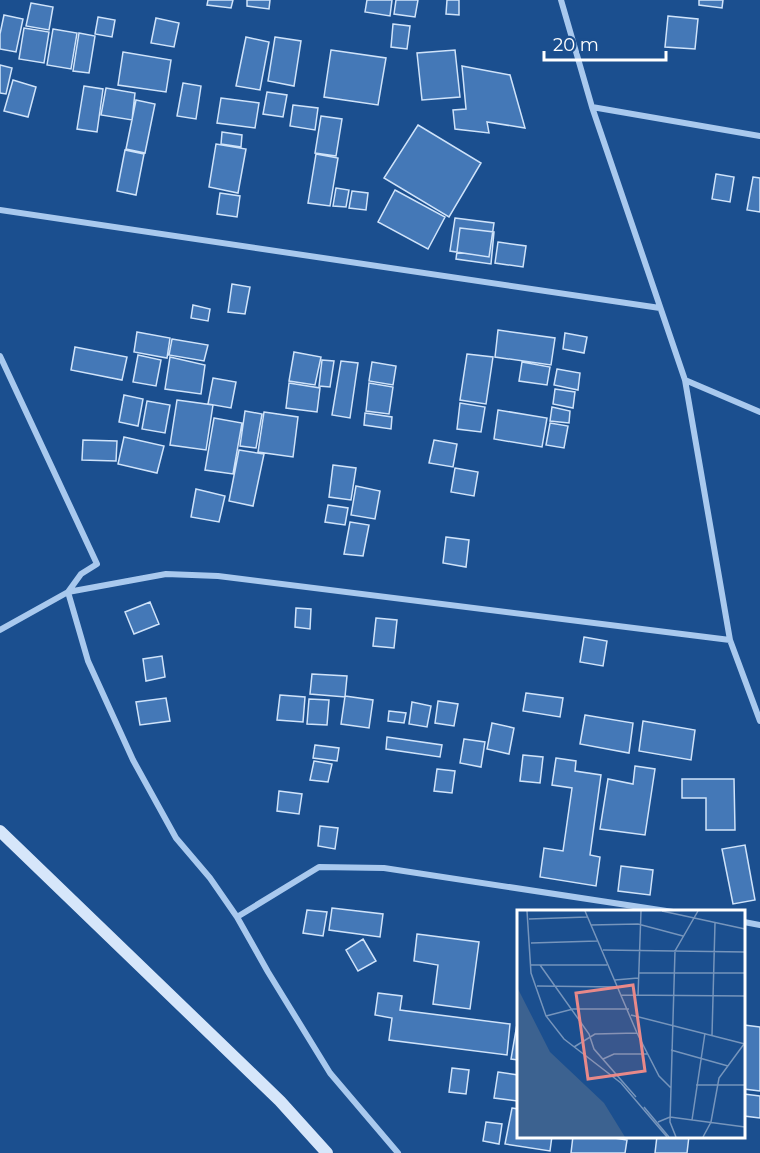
<svg xmlns="http://www.w3.org/2000/svg" width="760" height="1153" viewBox="0 0 760 1153" font-family="Montserrat,sans-serif">
	<rect width="100%" height="100%" fill="#1b4f8f"/>
	<path fill="#4478b7" stroke="#cfe3fa" stroke-width="1.5" d="M208 0H233L231 8 207 5Z
		M247 0H270L269 9 247 6Z
		M367 0H392L390 16 365 12Z
		M396 0H418L415 17 394 14Z
		M447 0H459V15L446 14Z
		M699 0H723L722 8 699 5Z
		M31 3 53 7 49 30 26 26Z
		M4 15 23 19 16 52 0 49V34Z
		M668 16 698 19 695 49 665 47Z
		M98 17 115 20 112 37 95 34Z
		M156 18 179 23 174 47 151 43Z
		M393 24 410 26 407 49 391 47Z
		M24 28 49 32 44 63 19 59Z
		M53 29 77 33 71 69 47 65Z
		M79 33 95 36 89 73 73 71Z
		M246 37 269 42 260 90 236 86Z
		M275 37 301 41 294 86 268 81Z
		M331 50 386 58 378 105 324 97Z
		M455 50 460 97 422 100 417 53Z
		M123 52 171 60 166 92 118 85Z
		M0 65 12 68 6 94 0 93Z
		M462 66 510 75 525 128 487 122 489 133 455 129 453 110 466 109Z
		M13 80 36 87 28 117 4 111Z
		M183 83 201 86 196 119 177 116Z
		M84 86 103 89 97 132 77 129Z
		M106 88 135 93 132 120 101 115Z
		M267 92 287 95 283 117 263 114Z
		M221 98 259 103 255 128 217 123Z
		M136 100 155 104 145 153 126 149Z
		M293 105 318 108 315 130 290 126Z
		M321 116 342 119 336 156 315 153Z
		M418 125 481 163 449 217 384 178Z
		M222 132 242 135 241 147 221 144Z
		M216 144 246 149 238 193 209 187Z
		M125 150 144 154 136 195 117 191Z
		M316 154 338 158 330 206 308 203Z
		M716 174 734 177 730 202 712 199Z
		M753 177 760 178V212L747 210Z
		M336 188 349 190 346 207 333 206Z
		M395 190 445 217 428 249 378 222Z
		M352 191 368 193 366 210 349 208Z
		M220 193 240 196 237 217 217 214Z
		M455 218 494 223 489 257 450 251Z
		M460 228 494 232 491 264 456 259Z
		M498 242 526 246 523 267 495 263Z
		M232 284 250 287 245 314 228 312Z
		M193 305 210 309 208 321 191 318Z
		M498 330 555 338 551 365 495 357Z
		M137 332 170 338 167 358 134 352Z
		M565 333 587 337 584 353 563 349Z
		M172 339 208 345 204 361 169 355Z
		M75 347 127 357 122 380 71 370Z
		M294 352 321 357 315 385 289 381Z
		M467 354 493 357 486 404 460 400Z
		M138 355 161 360 156 386 133 382Z
		M170 357 205 365 201 394 165 389Z
		M322 360 334 361 330 387 319 386Z
		M341 361 358 363 350 418 332 415Z
		M372 362 396 366 393 385 369 381Z
		M522 362 550 367 547 385 519 381Z
		M557 369 580 373 578 390 554 385Z
		M213 378 236 382 231 408 208 404Z
		M289 383 320 388 317 412 286 408Z
		M369 383 393 387 389 414 366 411Z
		M555 389 575 392 573 408 553 404Z
		M124 395 143 399 138 426 119 422Z
		M177 400 213 405 206 450 170 445Z
		M147 401 170 405 165 433 142 429Z
		M460 403 485 407 481 432 457 429Z
		M552 407 570 411 569 423 550 421Z
		M498 410 547 418 542 447 494 439Z
		M245 411 262 414 256 448 240 446Z
		M264 412 298 417 293 457 258 452Z
		M365 413 392 417 391 429 364 425Z
		M214 418 242 423 233 474 205 470Z
		M550 423 568 426 564 448 546 445Z
		M124 437 164 446 157 473 118 464Z
		M83 440 117 441 116 461 82 460Z
		M434 440 457 444 453 467 429 463Z
		M239 450 264 454 253 506 229 501Z
		M333 465 356 468 351 500 329 497Z
		M455 468 478 472 474 496 451 492Z
		M356 486 380 491 375 519 351 515Z
		M196 489 225 496 219 522 191 517Z
		M328 505 348 508 345 525 325 522Z
		M350 522 369 525 363 556 344 554Z
		M446 537 469 540 466 567 443 563Z
		M150 602 159 624 134 634 125 612Z
		M296 608 311 609 310 629 295 627Z
		M376 618 397 620 394 648 373 646Z
		M584 637 607 641 603 666 580 662Z
		M162 656 165 677 146 681 143 659Z
		M312 674 347 676 345 697 310 694Z
		M526 693 563 698 560 717 523 711Z
		M280 695 305 697 303 722 277 720Z
		M345 696 373 700 369 728 341 724Z
		M166 698 170 721 140 725 136 702Z
		M309 699 329 700 327 725 307 724Z
		M438 701 458 704 454 726 435 723Z
		M412 702 431 706 427 727 409 724Z
		M389 711 406 713 404 723 388 721Z
		M585 715 633 723 629 753 580 744Z
		M643 721 695 730 691 760 639 751Z
		M492 723 514 728 509 754 487 749Z
		M387 737 442 745 440 757 386 749Z
		M464 739 485 742 481 767 460 763Z
		M315 745 339 748 337 761 313 758Z
		M523 755 543 757 540 783 520 781Z
		M556 758 576 761 575 771 601 775 590 855 600 857 596 886 540 877 544 848 563 851 572 788 552 785Z
		M314 761 332 764 328 782 310 780Z
		M635 766 655 769 645 835 600 829 608 779 633 784Z
		M437 769 455 771 452 793 434 791Z
		M682 779H734L735 830H706V798H682Z
		M279 791 302 794 299 814 277 811Z
		M320 826 338 828 335 849 318 846Z
		M745 845 755 900 733 904 722 849Z
		M621 866 653 870 650 895 618 891Z
		M332 908 383 914 380 937 329 930Z
		M307 910 327 912 323 936 303 933Z
		M417 934 479 942 470 1009 433 1004 438 965 414 961Z
		M363 939 376 961 358 971 346 950Z
		M378 993 402 996 400 1010 510 1024 507 1055 389 1040 392 1018 375 1015Z
		M517 1024 518 1025V1060L511 1059Z
		M744 1025 760 1027V1091L744 1089Z
		M452 1068 469 1070 466 1094 449 1092Z
		M498 1072 518 1075 517 1101 494 1098Z
		M744 1094 760 1096V1118L744 1116Z
		M512 1108 518 1109V1136H552L550 1151 505 1144Z
		M486 1122 502 1124 499 1144 483 1141Z
		M573 1136H602L627 1140 625 1153H571Z
		M657 1136H689L687 1153H655Z"/>
	<g fill="none" stroke-linecap="round" stroke-linejoin="round">
		<path stroke="#a9c9ee" stroke-width="6" d="M561 0 592 107 685 380 730 640 760 721
			M592 107 760 136
			M0 210 660 308
			M0 356 97 564 81 574 68 592 88 661 133 760 176 838 210 878 237 917 268 972 330 1073 398 1153
			M685 380 760 412
			M0 630 68 592 166 574 218 576 730 640
			M237 917 319 867 384 868 673 912
			M744 922 760 925"/>
		<path stroke="#d6e6fa" stroke-width="12" d="M0 831 280 1101 327 1153"/>
	</g>
	<g transform="translate(517 910)">
		<rect width="228" height="228" fill="#1b4f8f"/>
		<path d="M0 77 33 142 87 193 108 227H0Z" fill="#3c6290"/>
		<path fill="none" stroke="#7695bc" stroke-width="1.5" d="M10 1 14 63 29 106 47 129 104 173 150 227M68 1 120 123 142 166 154 178M145 1 228 19M12 9 70 7M74 15 121 14 166 26M14 33 80 31M86 40 228 42M14 55H90M23 55 72 124 77 139 119 187M122 63H228M98 70 121 68M20 76 100 77M104 85 228 86M121 86 124 1M114 105 228 134M29 106 56 99H112M195 125 198 13M57 137 78 124 120 123M154 140 211 156M86 149 97 144H131M179 175H228M127 197 152 227M175 210 188 123M141 212 153 207 228 217M159 227 153 212 158 41 181 1M186 227 194 212 202 168 227 134"/>
		<path fill="#e88989" fill-opacity="0.15" stroke="#e88989" stroke-width="3" d="M116 75 128 161 71 169 59 83Z"/>
		<rect width="228" height="228" fill="none" stroke="#fff" stroke-width="3"/>
	</g>
	<path d="M544 51v9h122v-9" fill="none" stroke="#ffffff" stroke-width="3"/>
	<text x="553" y="51" font-size="18" fill="#ffffff" stroke="#1b4f8f" stroke-width="4.5" paint-order="stroke">20 m</text>
</svg>
